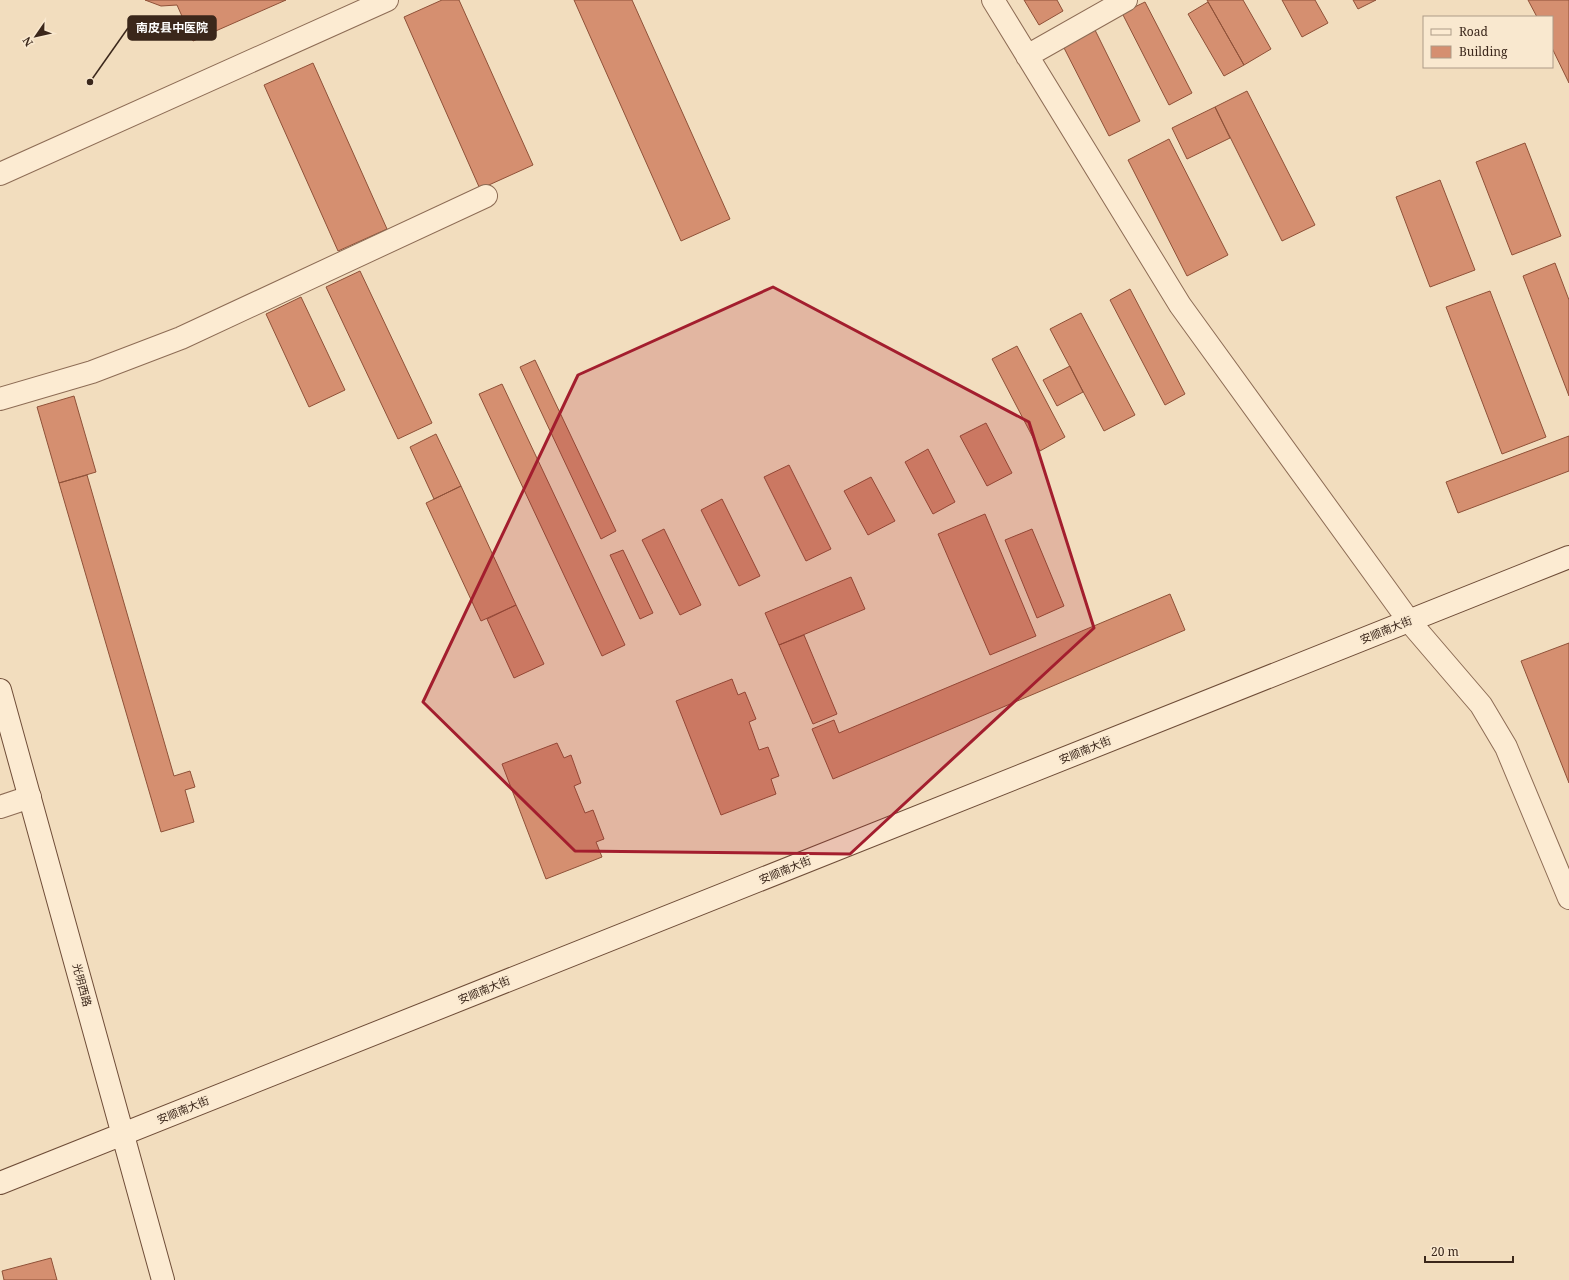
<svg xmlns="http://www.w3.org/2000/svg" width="1569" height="1280" viewBox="0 0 1569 1280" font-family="'Noto Serif','Noto Sans SC',serif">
	<rect width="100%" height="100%" fill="#f2ddbe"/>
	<path fill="#d58f70" stroke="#8f5138" d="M145 0H286L193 41 177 5 161 6Z
		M442 0H459L533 165 480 189 404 17Z
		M574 0H632L730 219 681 241Z
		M1024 0H1057L1063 11 1039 25Z
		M1207 0H1243L1271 49 1244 65Z
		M1282 0H1315L1328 23 1302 37Z
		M1353 0H1376L1358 9Z
		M1528 0H1569V83L1552 48V17H1537Z
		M1145 2 1192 93 1169 105 1122 13Z
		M1208 2 1244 65 1224 76 1188 14Z
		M1094 28 1140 121 1109 136 1062 44Z
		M313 63 387 229 338 251 264 85Z
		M1247 91 1315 225 1282 241 1215 107Z
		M1215 107 1230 138 1187 159 1172 128Z
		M1169 139 1228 255 1187 276 1128 160Z
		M1525 143 1561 236 1512 255 1476 162Z
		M1440 180 1475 270 1430 287 1396 197Z
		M1555 263 1569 300V396L1523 276Z
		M360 271 432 423 398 439 326 287Z
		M1130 289 1185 394 1165 405 1110 300Z
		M1490 291 1546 437 1502 454 1446 307Z
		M301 297 345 390 309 407 266 314Z
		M1081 313 1135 415 1104 431 1050 329Z
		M1017 346 1065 437 1040 451 992 359Z
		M535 360 616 531 601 539 520 367Z
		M1070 366 1083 392 1057 406 1043 380Z
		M502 384 625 645 602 656 479 394Z
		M74 396 96 472 59 483 37 407Z
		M986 423 1012 473 987 486 960 436Z
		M436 434 461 486 434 499 410 447Z
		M1569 436V471L1458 513 1446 482Z
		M928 449 955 502 933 514 905 462Z
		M789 465 831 549 806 561 764 477Z
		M87 475 174 776 190 771 195 787 185 790 194 822 161 832 59 483Z
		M871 477 895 521 868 535 844 491Z
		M461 486 516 605 481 621 426 503Z
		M722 499 760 576 739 586 701 510Z
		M985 514 1036 636 990 655 938 534Z
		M664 529 701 605 680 615 642 540Z
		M1032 529 1064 606 1037 618 1005 540Z
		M623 550 653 613 640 619 610 555Z
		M851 577 865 609 779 645 765 613Z
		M1170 594 1185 630 833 779 812 729 834 720 839 733Z
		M516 605 544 664 514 678 487 619Z
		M804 635 837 714 813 724 779 645Z
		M1569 643V783L1521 661Z
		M732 679 738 695 745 692 756 719 749 722 759 750 768 747 779 776 771 779 776 794 721 815 676 701Z
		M557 743 564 758 571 755 581 783 574 786 585 813 593 810 604 839 596 842 602 857 546 879 502 764Z
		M51 1258 57 1280H4L2 1271Z"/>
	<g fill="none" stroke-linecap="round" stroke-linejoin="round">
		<g stroke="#8d6c55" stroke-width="24">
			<path id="street" d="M993 0 1180 305 1409 621 1481 705 1506 747 1569 898
				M1027 56 1126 0
				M0 174 387 0
				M0 399 92 372 181 338 486 196
				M0 807 30 797"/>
		</g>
		<g stroke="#6f4d38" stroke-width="24">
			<path id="secondary" d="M0 690 163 1280
				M0 1183 1569 557"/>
		</g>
		<use href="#street" stroke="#fcebd2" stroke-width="22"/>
		<use href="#secondary" stroke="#fcebd2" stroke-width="22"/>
	</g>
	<path fill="#a31e2e" fill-opacity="0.2" stroke="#a31e2e" stroke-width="3" stroke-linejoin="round" d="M773 287 1029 422 1094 628 850 854 575 851 423 702 578 375Z"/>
	<g text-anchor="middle" stroke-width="3" stroke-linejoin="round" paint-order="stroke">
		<g font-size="11" fill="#3b271b" stroke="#f9e8cf">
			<text transform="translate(1386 630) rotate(-22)" y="4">安顺南大街</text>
			<text transform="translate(1085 750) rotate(-22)" y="4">安顺南大街</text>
			<text transform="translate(785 870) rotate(-22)" y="4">安顺南大街</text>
			<text transform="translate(82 985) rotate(75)" y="4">光明西路</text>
			<text transform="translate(484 990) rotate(-22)" y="4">安顺南大街</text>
			<text transform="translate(183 1110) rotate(-22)" y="4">安顺南大街</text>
		</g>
	</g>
	<path fill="none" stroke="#3b271b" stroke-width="1.5" d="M90 82L128 28"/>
	<circle fill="#3b271b" stroke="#f9e8cf" stroke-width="1.5" cx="90" cy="82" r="4"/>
	<rect fill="#3b271b" stroke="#3b271b" stroke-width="1.5" x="128" y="16" width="88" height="24" rx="4"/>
	<g font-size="12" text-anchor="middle" font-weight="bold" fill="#fff">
		<text x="172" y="32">南皮县中医院</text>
	</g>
	<rect x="1423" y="16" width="130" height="52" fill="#f9e8cf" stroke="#ad9b87"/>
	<rect x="1431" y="29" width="20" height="6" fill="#fcebd2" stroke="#ad9b87"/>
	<text x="1459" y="36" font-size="12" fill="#3b271b">Road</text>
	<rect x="1431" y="46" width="20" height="12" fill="#d58f70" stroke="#ad9b87"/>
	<text x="1459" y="56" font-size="12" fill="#3b271b">Building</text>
	<g transform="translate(36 36) rotate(236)" stroke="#f9e8cf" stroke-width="3" paint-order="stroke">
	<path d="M0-3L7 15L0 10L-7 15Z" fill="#3b271b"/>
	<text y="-6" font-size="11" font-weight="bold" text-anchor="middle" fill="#3b271b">N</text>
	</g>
	<path d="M1425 1256v6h88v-6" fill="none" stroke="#3b271b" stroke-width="2"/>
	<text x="1431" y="1256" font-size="12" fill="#3b271b" stroke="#f9e8cf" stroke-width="3" paint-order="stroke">20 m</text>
</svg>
